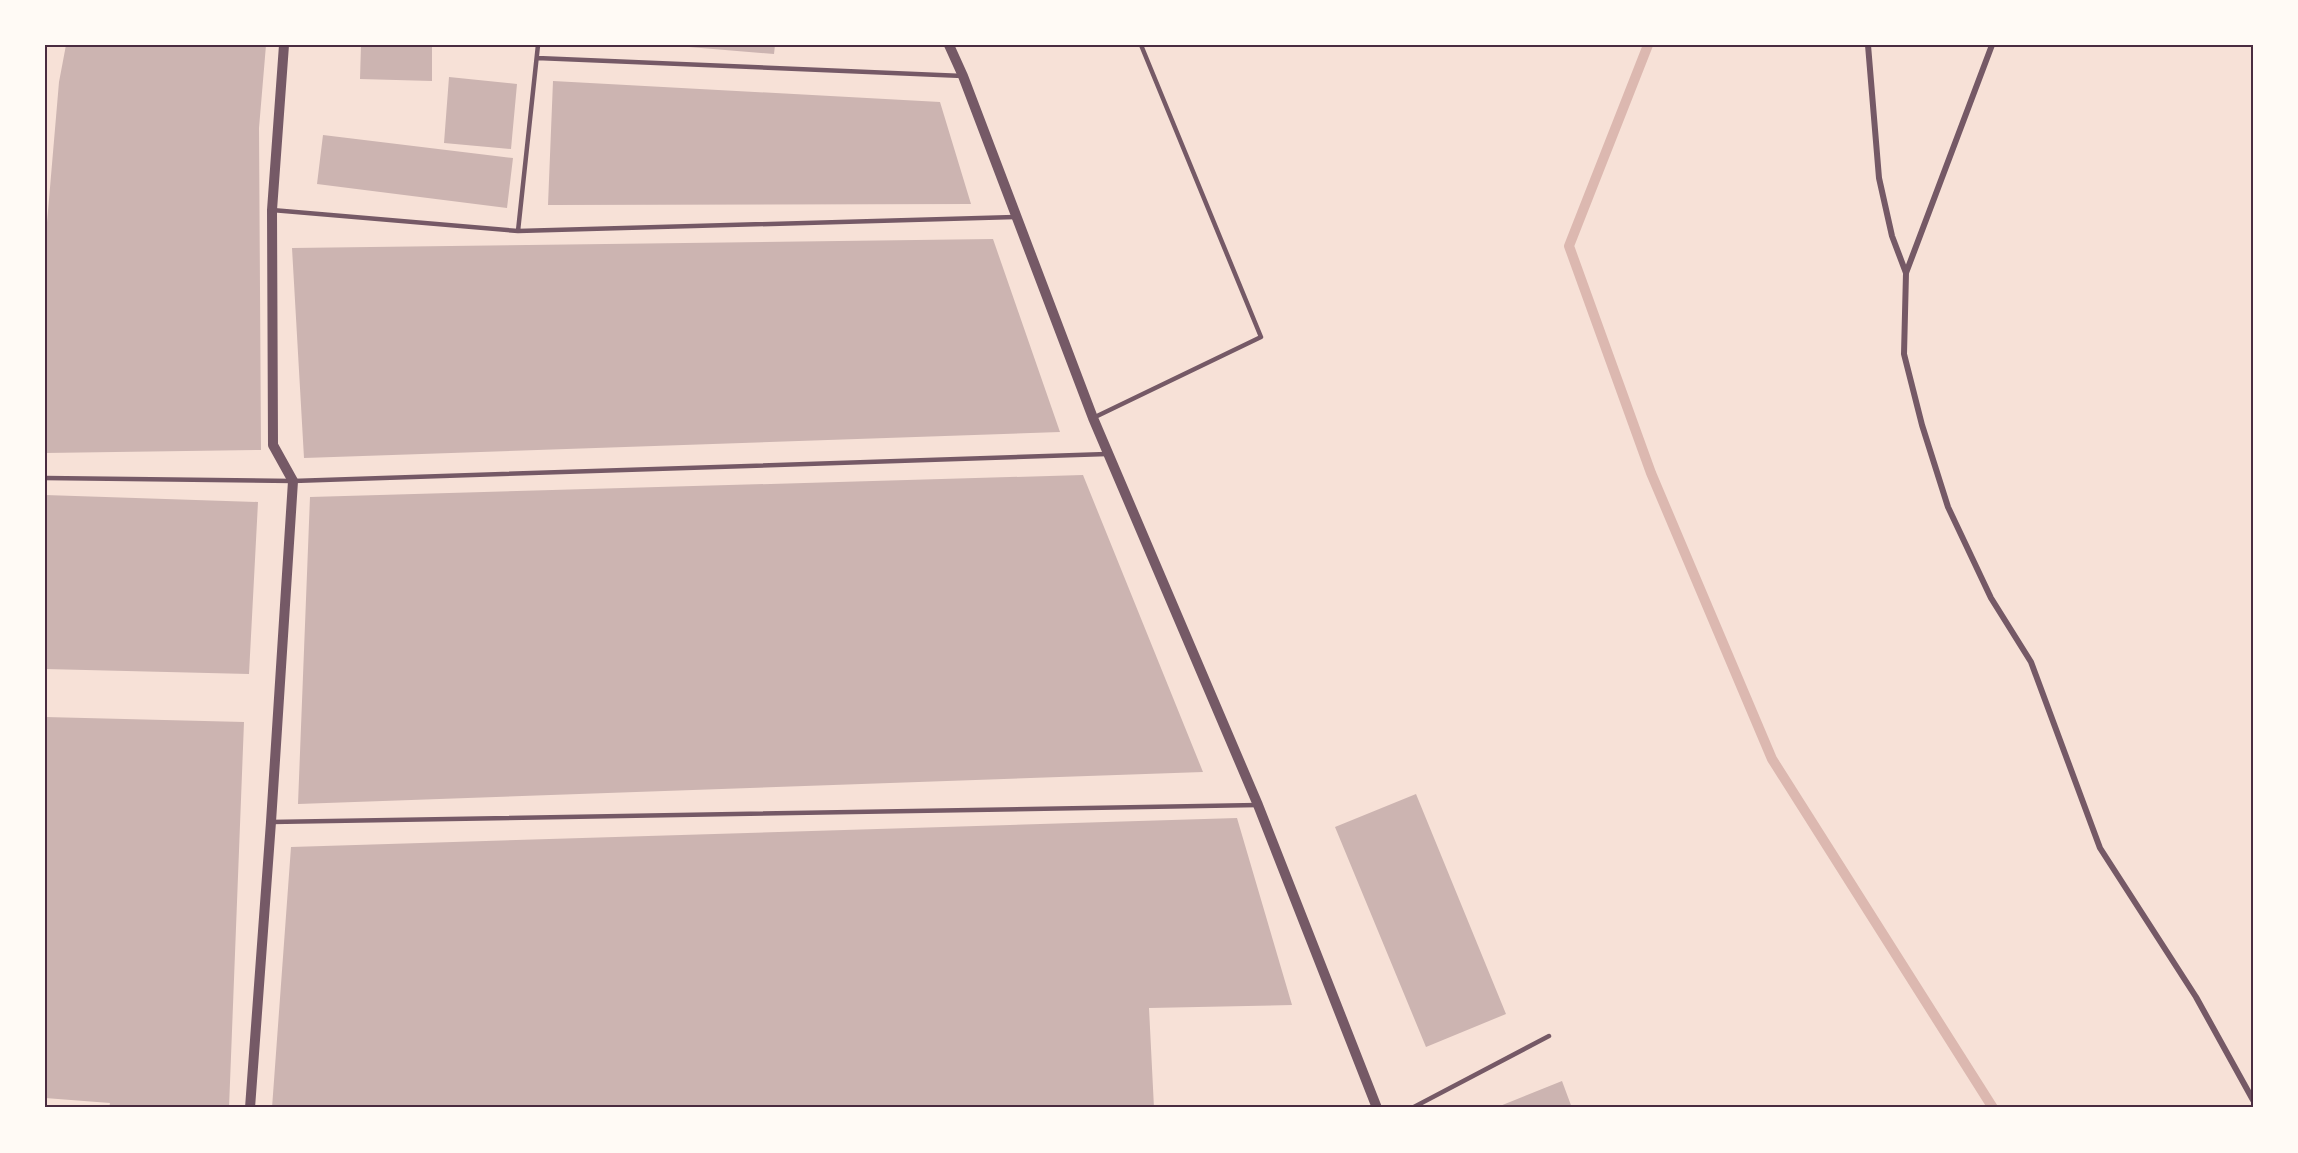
<svg xmlns="http://www.w3.org/2000/svg" width="2298" height="1153" viewBox="0 0 2298 1153" font-family="'Space Grotesk',sans-serif">
	<rect width="100%" height="100%" fill="#f7e1d7"/>
	<g fill="none" stroke-linecap="round" stroke-linejoin="round">
		<path stroke="#dcb8b0" stroke-width="10" d="M1648 45 1569 246 1651 473 1772 759 1993 1108"/>
	</g>
	<path fill="#ccb4b1" d="M66 45H266L259 128 261 450 45 453V246L59 82Z
		M361 45H432V81L360 79Z
		M689 45H775L774 54 689 47Z
		M449 77 517 84 511 149 444 143Z
		M553 81 940 102 971 204 548 205Z
		M323 135 513 158 507 208 317 184Z
		M993 239 1060 432 304 458 292 248Z
		M1083 475 1203 772 298 804 310 497Z
		M45 495 258 502 249 674 45 669Z
		M45 717 244 722 229 1108H109L110 1103 45 1098Z
		M1416 794 1506 1014 1426 1047 1335 827Z
		M1237 818 1292 1005 1149 1008 1154 1108H272L291 847Z
		M1562 1081 1572 1108H1495Z"/>
	<g fill="none" stroke-linecap="round" stroke-linejoin="round">
		<path stroke="#755966" stroke-width="4.5" d="M537 58 963 76
			M272 210 518 231 1015 217
			M518 231 538 45
			M1093 418 1261 337 1141 45
			M45 478 293 481 1107 454
			M271 822 1258 805
			M1412 1108 1549 1036"/>
		<path stroke="#755966" stroke-width="6" d="M1868 45 1879 178 1892 236 1906 273
			M1992 45 1906 273 1904 354 1922 425 1948 507 1991 598 2031 662 2100 848 2196 997 2253 1100"/>
		<path stroke="#755966" stroke-width="10" d="M949 45 963 76 1093 418 1258 805 1377 1108
			M250 1108 271 822 293 481 273 445 272 210 284 45"/>
	</g>
	<rect width="2298" height="1153" fill="none" stroke="#fffaf5" stroke-width="93"/>
	<rect x="46" y="46" width="2206" height="1060" fill="none" stroke="#4a2c40" stroke-width="2"/>
</svg>
